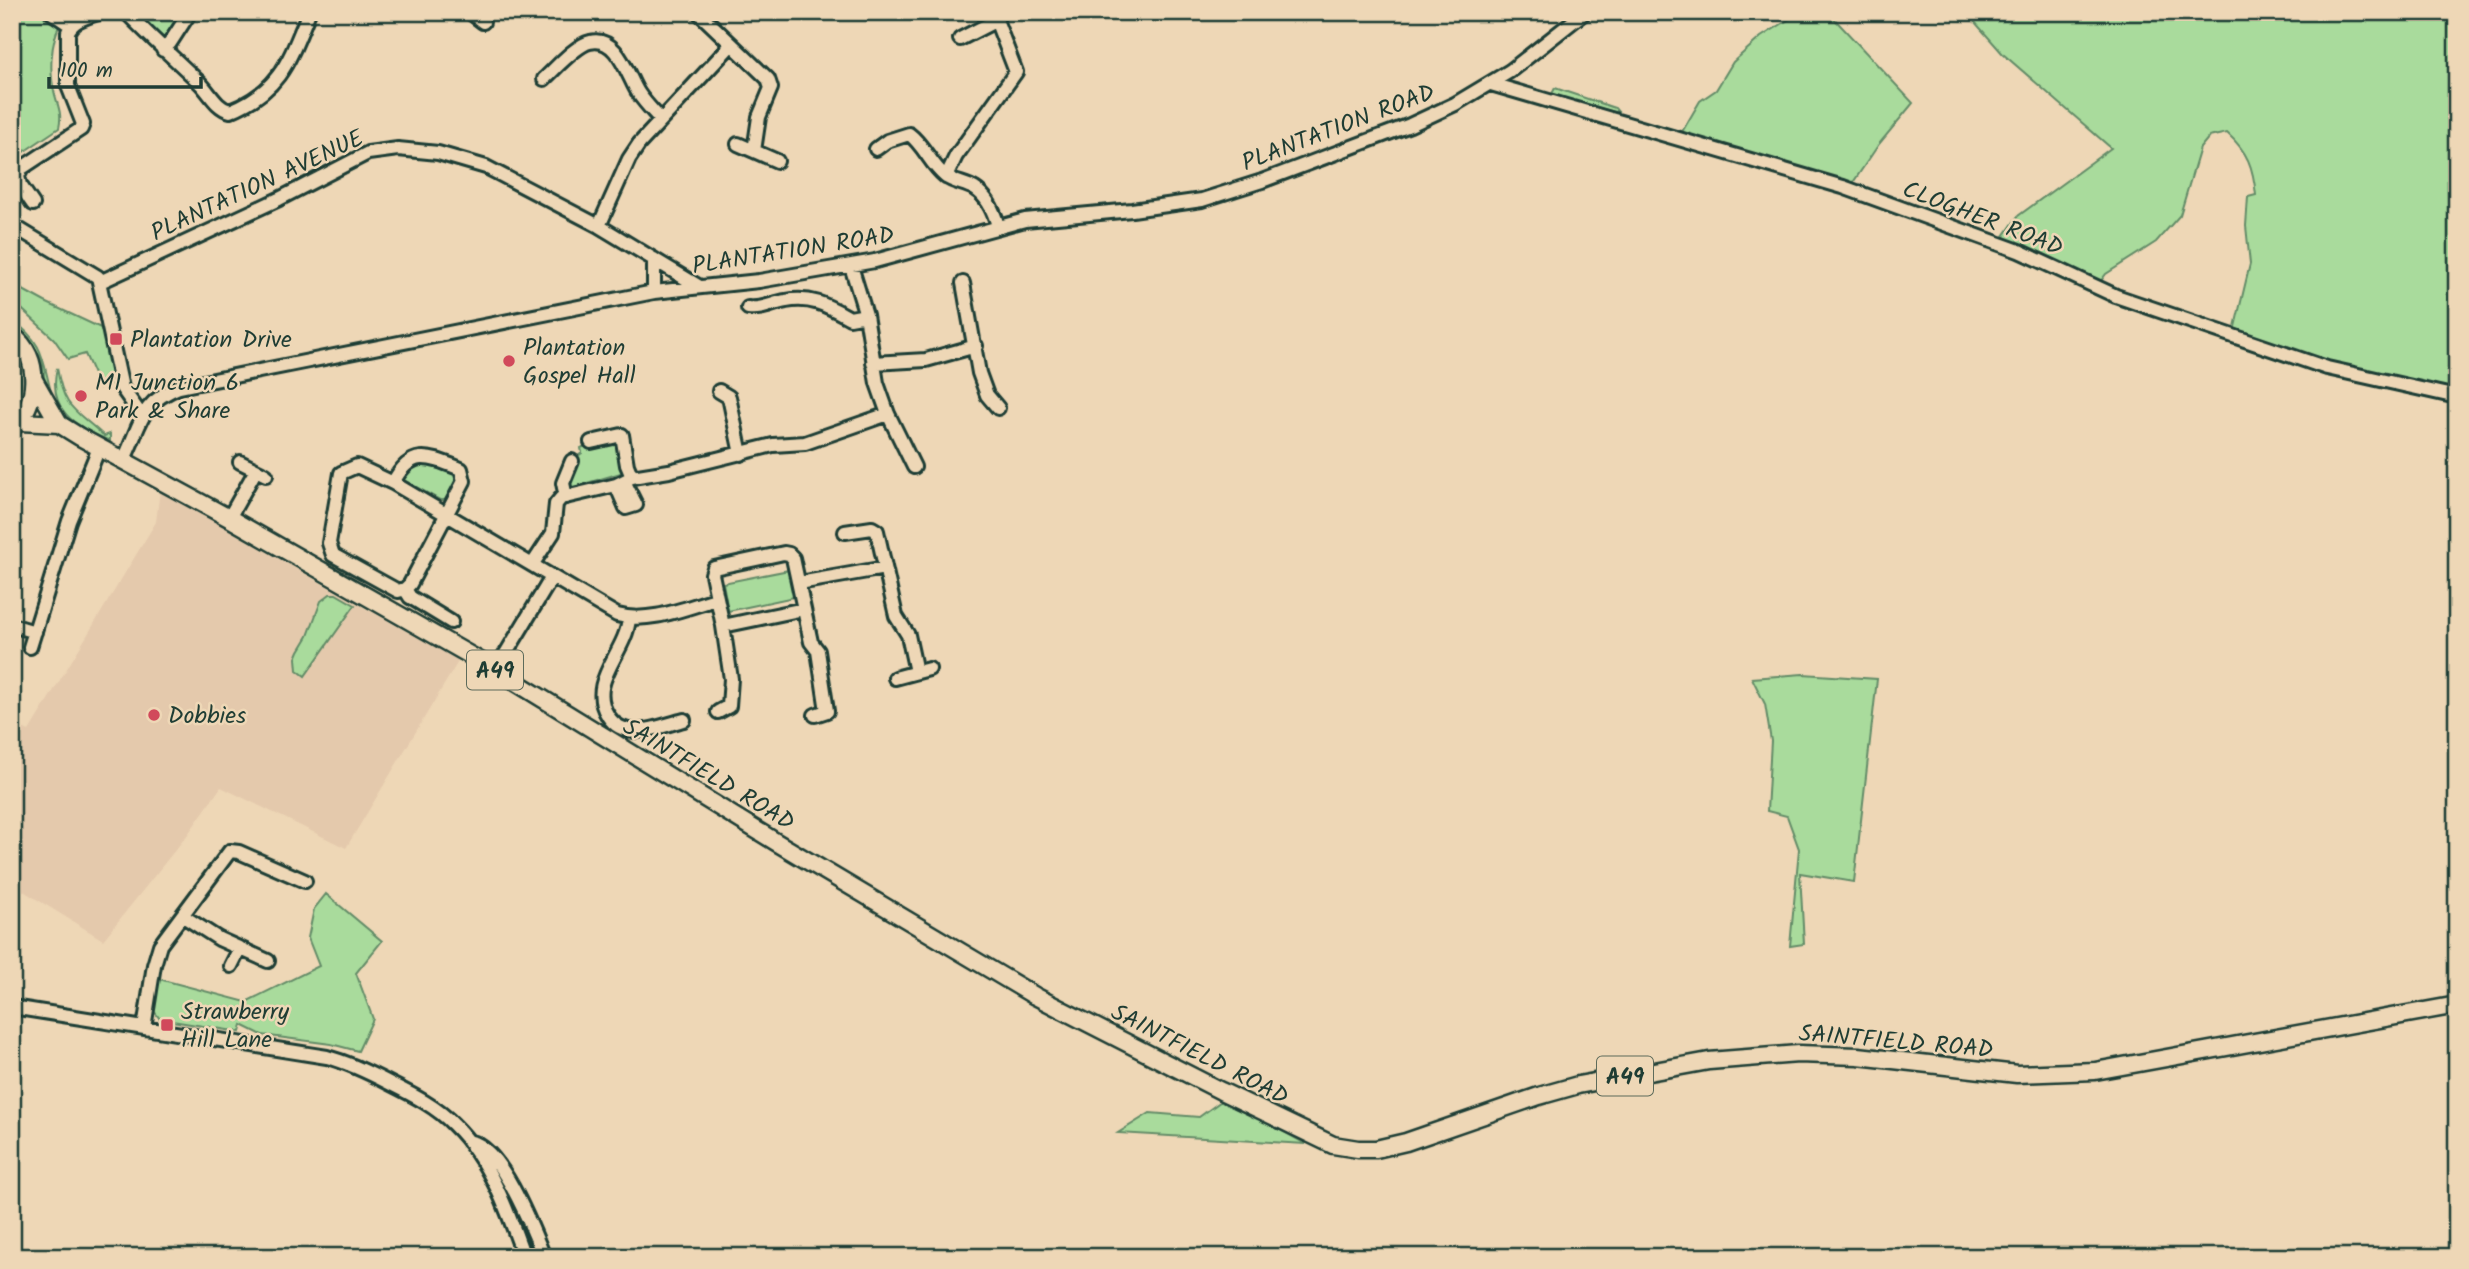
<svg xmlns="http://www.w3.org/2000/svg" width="2469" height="1269" viewBox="0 0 2469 1269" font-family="Kalam,sans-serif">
	<rect width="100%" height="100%" fill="#eed7b6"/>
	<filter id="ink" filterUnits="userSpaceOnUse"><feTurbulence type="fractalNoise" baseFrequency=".0143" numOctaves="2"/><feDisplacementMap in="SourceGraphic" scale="14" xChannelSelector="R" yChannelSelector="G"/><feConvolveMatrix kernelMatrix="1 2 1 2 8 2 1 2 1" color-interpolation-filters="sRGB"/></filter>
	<g filter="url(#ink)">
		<path fill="#e4c9ac" d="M160 490 352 601 459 660 346 848 221 787 188 834 103 940 12 884V723L29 731 156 522Z"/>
		<path fill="#a9db9c" stroke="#648c68" stroke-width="2" d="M12 12C31 12 45 12 61 22 50 43 49 73 55 95 59 109 62 114 59 128L22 153 12 167Z
			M138 12H185L173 32H170L164 40Z
			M1801 12H1828L1913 103 1879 144 1852 184 1682 132 1700 101 1716 90 1733 62 1761 37Z
			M1966 12H2457V390L2332 362 2234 331 2250 264 2246 226 2248 197 2256 195C2253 167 2248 152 2227 133L2209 137 2200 148 2180 215 2156 242 2106 274 2100 282 2002 239 2018 216 2111 148 2003 54Z
			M1555 88 1615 108 1619 113 1551 96Z
			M12 284 45 302 103 329 116 383 100 388 85 354 68 359 54 339 12 300Z
			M12 320C47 344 42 363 53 399 43 392 45 375 42 363 37 346 26 335 12 324Z
			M12 353C23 370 23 385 16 404L21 407 12 417Z
			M57 368C64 410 75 409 104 436L110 434V441C75 427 47 410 57 368Z
			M616 442 619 446 624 472 567 489 575 458 582 453 581 448 589 444Z
			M435 462 453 473 457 480 445 500H440L404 480V475L411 465Z
			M789 570 794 597 728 611 723 583Z
			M330 594H336L355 605 305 676 297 670 296 658 299 651 308 636 321 601Z
			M1803 674 1877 679 1854 882 1800 873 1804 944 1790 946 1799 849 1787 816 1767 811 1771 741 1765 704 1752 678Z
			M326 894 382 941 356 973 373 1019 358 1051 331 1044 262 1035 242 1025 240 1032 160 1019 154 1011 159 979 246 1002 319 966 308 938 314 909Z
			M1224 1099 1306 1144 1118 1133 1150 1113 1199 1117Z"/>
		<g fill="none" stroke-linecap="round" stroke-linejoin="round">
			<g stroke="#1f3d34" stroke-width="18">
				<path id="minor" d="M51 12 70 25
					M126 12C149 36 174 58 199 82 209 91 216 108 230 111 281 91 290 58 309 12
					M470 12 483 22
					M698 12 768 79 771 88 759 117 754 151
					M960 39 997 20
					M163 50 170 43 190 12
					M544 79C555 69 576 45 590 42 618 35 628 78 639 94 645 103 653 111 660 119
					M1491 84 1843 187 2019 251 2116 296 2327 368 2457 397
					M738 144 777 161
					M876 149 887 141 909 134C924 145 930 164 945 176 954 183 966 183 975 189 988 197 994 212 998 226
					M946 177 956 156 1016 72 993 12
					M33 204 20 185 18 176 22 168 81 129 83 124 68 86V32C73 19 88 17 101 12
					M12 225 98 277 122 388 141 415
					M599 226 629 159 639 144 731 45
					M851 266 866 315 877 383 888 414 914 467
					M100 282 279 199 368 153 398 149 438 153 486 167 599 226 698 286
					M963 283 979 373 987 395 998 408
					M654 292V259
					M748 308C763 310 772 303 786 301 812 296 828 306 850 318L866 315
					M873 363 926 360 976 346
					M719 391 729 397 741 454
					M591 442 622 435 627 465 632 477
					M123 461C141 427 138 403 179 387L654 292 759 281 875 261 1025 220 1132 210 1202 200 1262 181 1410 125 1455 104 1510 71 1585 12
					M240 462 266 475
					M393 483C411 448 428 456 461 469L464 481 410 584 405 589 410 597 451 622
					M616 485 626 508 636 505 624 481
					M566 497 563 483 572 461
					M229 518 256 470
					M845 532 872 528 877 531 896 616 908 635 916 672
					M532 565 553 533 556 504 561 498 616 485 632 477 669 471 773 445 805 443 888 414
					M799 583 885 568
					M405 589 398 591 333 555 329 543 341 473 357 466 393 483 617 615C649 624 685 608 716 599
					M804 609 723 626 712 574 714 568 784 553 789 554 793 558 811 642 818 651 827 711 815 715
					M629 619C626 653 586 682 608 716 625 743 659 726 684 720
					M15 626 35 632
					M30 647 69 521 99 448
					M496 670 552 577
					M895 678 929 669
					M718 712 729 706 731 679 723 626
					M183 916 219 939 268 961
					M231 966 240 948
					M12 1007 327 1057C350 1063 370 1073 391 1084 413 1095 437 1107 454 1125 489 1159 508 1211 524 1257
					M144 1028 154 965 160 945 230 851 239 852 305 881
					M471 1142C501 1147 533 1230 544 1257"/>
			</g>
			<g stroke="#1f3d34" stroke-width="21">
				<path id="major" d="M12 335C42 357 39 405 12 428
					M34 380 59 424 80 437 229 518 496 670 776 842 1035 996 1221 1091 1333 1145 1358 1149H1376L1406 1142 1539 1096 1578 1085 1709 1061 1798 1054 1858 1056 2017 1074 2095 1071 2457 1005
					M20 422 59 424"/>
			</g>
			<use href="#minor" stroke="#eed7b6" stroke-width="12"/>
			<use href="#major" stroke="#eed7b6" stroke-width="16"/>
		</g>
	</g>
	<g fill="#d1495b" stroke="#eed7b6" stroke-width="2.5">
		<rect x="109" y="332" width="14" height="14" rx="3.5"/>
		<circle cx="509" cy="361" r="7"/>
		<circle cx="81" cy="396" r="7"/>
		<circle cx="154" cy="715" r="7"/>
		<rect x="160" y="1018" width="14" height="14" rx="3.5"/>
	</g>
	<g text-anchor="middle" stroke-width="5" stroke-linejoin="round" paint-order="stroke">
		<g fill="#eed7b6" stroke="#5d6b5b" stroke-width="2">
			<rect x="467" y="650.5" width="56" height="39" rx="5"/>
			<rect x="1597" y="1056.5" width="56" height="39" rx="5"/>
		</g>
		<g font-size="23" font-weight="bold" fill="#1f3d34">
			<text x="495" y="678">A49</text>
			<text x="1625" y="1084">A49</text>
		</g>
		<g font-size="24" fill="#1f3d34" stroke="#eed7b6">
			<text transform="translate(1338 127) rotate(-21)" y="8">PLANTATION ROAD</text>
			<text transform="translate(257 185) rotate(-25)" y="8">PLANTATION AVENUE</text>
			<text transform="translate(1983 218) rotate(21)" y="8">CLOGHER ROAD</text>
			<text transform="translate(793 250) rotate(-9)" y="8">PLANTATION ROAD</text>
			<text transform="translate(709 774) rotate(31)" y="8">SAINTFIELD ROAD</text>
			<text transform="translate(1896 1041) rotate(5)" y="8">SAINTFIELD ROAD</text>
			<text transform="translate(1200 1054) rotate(27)" y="8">SAINTFIELD ROAD</text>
		</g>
		<g font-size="24" fill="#1f3d34" stroke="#eed7b6" text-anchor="start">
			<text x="130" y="347">Plantation Drive</text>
			<text x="523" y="355">Plantation<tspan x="523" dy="28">Gospel Hall</tspan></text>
			<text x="95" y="390">M1 Junction 6<tspan x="95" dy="28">Park &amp; Share</tspan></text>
			<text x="168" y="723">Dobbies</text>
			<text x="181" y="1019">Strawberry<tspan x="181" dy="28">Hill Lane</tspan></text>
		</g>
	</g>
	<rect width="2469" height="1269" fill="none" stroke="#eed7b6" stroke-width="42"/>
	<rect x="21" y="21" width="2427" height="1227" fill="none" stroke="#1f3d34" stroke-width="2.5" filter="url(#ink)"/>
	<path d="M49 77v10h152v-10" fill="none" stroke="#1f3d34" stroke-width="3.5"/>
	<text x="60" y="77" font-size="21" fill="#1f3d34" stroke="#eed7b6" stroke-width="5" paint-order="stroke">100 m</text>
</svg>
